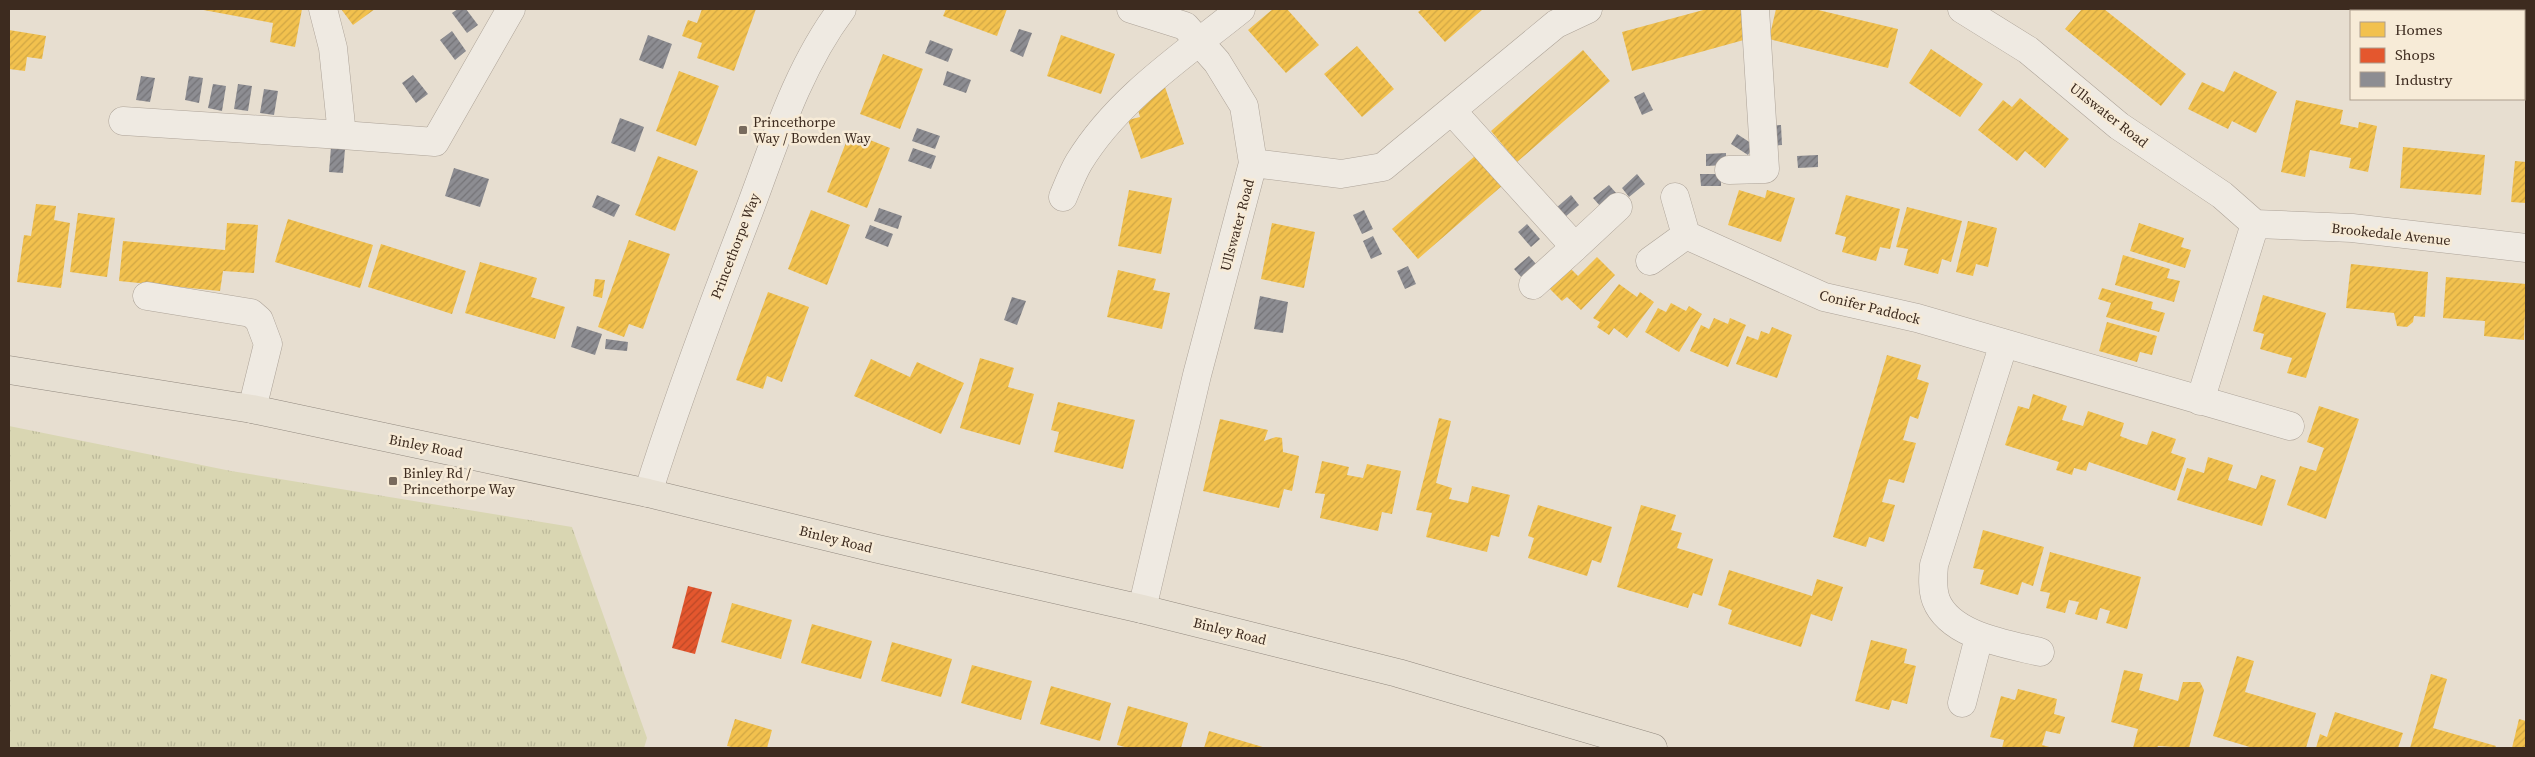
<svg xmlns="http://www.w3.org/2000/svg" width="2535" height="757" viewBox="0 0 2535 757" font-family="'Source Serif 4',serif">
	<defs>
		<pattern id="grass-tufts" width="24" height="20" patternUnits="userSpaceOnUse" patternTransform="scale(1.25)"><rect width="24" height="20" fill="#d9d6b2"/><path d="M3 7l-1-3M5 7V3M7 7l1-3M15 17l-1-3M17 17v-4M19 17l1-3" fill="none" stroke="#bbb899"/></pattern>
		<pattern id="homes-hatch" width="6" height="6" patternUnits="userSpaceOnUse" patternTransform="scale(1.25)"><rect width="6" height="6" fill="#f2c14e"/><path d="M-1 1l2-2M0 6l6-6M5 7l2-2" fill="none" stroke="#d0a644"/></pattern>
		<pattern id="shops-hatch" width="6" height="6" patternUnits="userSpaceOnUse" patternTransform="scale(1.25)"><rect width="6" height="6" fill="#e4572e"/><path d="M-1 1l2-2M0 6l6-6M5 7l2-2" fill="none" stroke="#ba4827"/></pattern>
		<pattern id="industry-hatch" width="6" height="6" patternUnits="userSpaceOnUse" patternTransform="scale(1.25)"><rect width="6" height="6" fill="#8d8d92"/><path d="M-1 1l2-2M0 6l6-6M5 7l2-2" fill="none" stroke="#747377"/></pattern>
	</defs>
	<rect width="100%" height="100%" fill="#e7ded0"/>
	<path fill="url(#grass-tufts)" d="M9 426 231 471 572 527 647 738 644 748H9Z"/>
	<path fill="url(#homes-hatch)" d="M198 9H302L295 47 270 42 273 23Z
		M341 9H375L353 25Z
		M702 9H756L734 71 697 58 702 43 682 36 688 20 697 23Z
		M946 9H1007L997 36 943 16Z
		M1273 9H1287L1319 45 1286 73 1248 30Z
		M1422 9H1483L1445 42 1418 12Z
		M1707 9H1743L1751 38 1632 71 1622 32Z
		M1776 9H1814L1898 29 1888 68 1769 39Z
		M2082 9H2104L2186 74 2161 106 2065 29Z
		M9 30 46 36 42 59 27 57 25 71 9 69Z
		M1061 35 1115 54 1101 94 1047 76Z
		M1357 46 1394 89 1362 117 1324 74Z
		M1931 49 1983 84 1960 117 1909 83Z
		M1583 50 1610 81 1517 162 1491 131Z
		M883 54 923 69 900 129 860 114Z
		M679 71 719 86 696 146 656 131Z
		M2234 71 2277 92 2256 133 2232 121 2228 129 2188 109 2202 82 2224 92Z
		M1163 81 1184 144 1141 159 1128 120 1140 117 1136 103Z
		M2020 98 2069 139 2045 168 2025 151 2017 161 1978 130 2003 100 2012 107Z
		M2296 100 2343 110 2340 124 2358 128 2359 122 2377 126 2368 172 2349 168 2351 158 2310 150 2305 177 2281 172Z
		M850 132 890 148 867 208 827 192Z
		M2403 147 2485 155 2481 195 2400 188Z
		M1484 148 1511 178 1418 259 1392 229Z
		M658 156 698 171 675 231 635 215Z
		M2515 161 2526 162V203L2511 202Z
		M1129 190 1172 198 1161 254 1118 246Z
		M1739 190 1765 198 1767 190 1795 198 1781 242 1728 225Z
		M1846 195 1900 209 1890 249 1880 247 1876 261 1842 252 1846 237 1835 234Z
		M36 204 56 206 54 220 70 223 61 288 17 282 24 235 31 236Z
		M1907 207 1962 221 1951 262 1942 259 1938 274 1904 265 1908 249 1896 247Z
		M811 210 850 225 827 285 788 269Z
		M78 213 115 218 107 277 70 272Z
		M288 219 373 245 360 288 275 262Z
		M1968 221 1997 228 1988 267 1976 264 1973 276 1956 272Z
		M227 223 258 225 254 273 223 271 220 291 119 281 123 241 225 250Z
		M1272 223 1315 232 1304 288 1261 279Z
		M2139 223 2184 238 2181 247 2191 250 2185 268 2130 251Z
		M629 240 670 254 643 329 629 324 624 337 598 327Z
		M381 244 466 271 452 314 368 287Z
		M2123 255 2170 269 2167 278 2180 281 2174 302 2115 285Z
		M1597 257 1615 275 1581 310 1567 297 1562 301 1549 288 1570 268 1578 276Z
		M480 262 537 278 531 297 565 307 555 339 465 313Z
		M2351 264 2428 272 2425 317 2414 316 2413 322 2407 327 2397 326 2394 313 2346 308Z
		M1118 270 1156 279 1153 290 1170 293 1162 329 1107 317Z
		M2446 277 2526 284 2524 340 2484 336 2485 321 2443 318Z
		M595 279 605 280 602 298 593 296Z
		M1619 284 1637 297 1640 292 1654 302 1627 338 1614 328 1609 335 1597 327 1600 322 1593 318Z
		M2102 288 2153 302 2151 309 2165 313 2159 332 2106 317 2111 303 2098 299Z
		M768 292 809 307 782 382 767 376 763 389 736 380Z
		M2263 295 2326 313 2306 378 2287 373 2292 358 2260 349 2264 334 2253 331Z
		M1671 303 1686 311 1689 306 1702 314 1679 352 1645 332 1658 308 1666 312Z
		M1714 318 1728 324 1730 318 1746 325 1728 367 1690 351 1701 325 1709 329Z
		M2107 322 2157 336 2152 355 2140 352 2137 362 2099 351Z
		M1772 327 1792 335 1777 378 1736 364 1747 336 1758 340 1761 331 1769 334Z
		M1887 355 1921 365 1917 379 1929 383 1918 419 1910 416 1903 440 1916 443 1904 483 1889 479 1887 485 1882 502 1895 505 1884 542 1869 537 1866 547 1833 537Z
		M980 358 1014 368 1008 387 1034 394 1020 445 960 428Z
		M871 359 910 377 917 362 964 383 941 434 854 396Z
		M2033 394 2067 406 2062 420 2083 426 2088 411 2124 423 2120 436 2133 441 2147 445 2152 431 2176 439 2171 453 2186 458 2175 491 2089 462 2086 471 2074 468 2072 475 2056 470 2059 462 2005 445 2018 406 2029 409Z
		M1058 402 1135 420 1123 469 1054 452 1059 432 1051 430Z
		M2319 406 2359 419 2326 519 2287 505 2300 466 2316 471 2324 448 2307 442Z
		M1439 418 1451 421 1436 483 1452 488 1449 499 1468 503 1472 486 1510 495 1499 537 1491 535 1487 552 1426 537 1432 513 1416 510Z
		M1220 419 1268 430 1264 441 1276 437 1282 438 1283 452 1299 456 1292 491 1284 489 1279 508 1203 491Z
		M2208 457 2233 465 2228 480 2256 489 2261 475 2276 480 2262 526 2177 500 2187 468 2204 473Z
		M1322 461 1349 467 1347 475 1363 478 1367 464 1401 471 1392 514 1382 512 1378 531 1320 518 1325 494 1315 493Z
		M1538 505 1612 527 1601 563 1592 560 1587 576 1528 558 1534 538 1528 536Z
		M1641 505 1676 515 1671 530 1682 533 1677 548 1713 559 1702 596 1693 593 1688 608 1617 587Z
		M1983 530 2044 547 2033 586 2022 582 2018 595 1980 584 1984 570 1973 568Z
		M2050 552 2141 577 2127 629 2106 623 2110 611 2100 608 2097 620 2075 614 2079 602 2069 600 2065 613 2046 608 2050 593 2040 591Z
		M1729 570 1812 596 1817 579 1843 587 1832 621 1811 614 1801 647 1728 624 1732 610 1718 605Z
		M732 603 792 620 781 659 721 642Z
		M812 624 872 641 861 679 801 663Z
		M1871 640 1907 649 1904 663 1916 666 1907 704 1892 700 1889 710 1855 701Z
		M892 642 952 659 941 697 881 681Z
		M2237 656 2254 661 2245 692 2316 713 2306 748H2253L2213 736Z
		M972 665 1032 681 1021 720 961 703Z
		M2124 670 2143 674 2139 690 2178 701 2183 682H2200L2204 690 2189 748 2158 746 2157 748H2133L2138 729 2111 722Z
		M2431 674 2447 679 2433 728 2496 746 2495 748H2410Z
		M1051 686 1111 703 1100 741 1040 724Z
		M2018 689 2057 699 2054 714 2065 717 2060 734 2046 731 2042 745 2053 748H2002L2004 740 1990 737 2001 696 2015 700Z
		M1128 706 1188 723 1181 748H1129L1117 745Z
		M2335 712 2403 733 2398 748H2316L2320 734 2327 737Z
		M735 719 772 730 767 748H736L727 746Z
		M2519 719 2526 721V748H2512Z
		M1209 731 1266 748H1204Z"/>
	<path fill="url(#shops-hatch)" d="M688 586 712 592 695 654 672 648Z"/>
	<path fill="url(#industry-hatch)" d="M458 9H466L478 25 467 33 452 13Z
		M1019 29 1032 33 1023 57 1010 51Z
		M452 31 466 51 455 60 440 40Z
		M648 35 672 44 663 69 639 60Z
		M930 40 953 49 948 62 925 53Z
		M947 71 971 80 966 93 943 85Z
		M413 75 428 94 416 103 402 83Z
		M141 76 155 78 150 102 136 100Z
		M189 76 203 78 199 103 185 100Z
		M213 84 226 86 222 111 208 108Z
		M238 84 252 86 248 111 234 109Z
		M264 89 278 91 274 115 260 113Z
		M1644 92 1653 110 1642 115 1634 97Z
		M620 118 644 127 635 152 611 143Z
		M1781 125 1782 145 1770 146 1769 126Z
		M917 128 940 136 935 149 912 141Z
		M1737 134 1754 145 1748 155 1731 144Z
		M331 147 345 149 343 173 329 172Z
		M913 148 936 156 931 169 908 161Z
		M1726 153V165L1706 166V154Z
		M1818 155V167L1798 168 1797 156Z
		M454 168 489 179 480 207 445 196Z
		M1637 174 1645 184 1629 197 1622 188Z
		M1700 174H1721V186H1701Z
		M1609 185 1617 194 1601 207 1593 198Z
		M597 195 620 205 614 217 592 207Z
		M1571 195 1579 205 1564 218 1556 208Z
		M879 208 902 216 898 229 874 221Z
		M1364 210 1373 229 1362 234 1353 215Z
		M1527 224 1540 239 1531 247 1518 232Z
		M870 225 893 234 888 247 865 238Z
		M1373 236 1382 254 1371 259 1363 241Z
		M1529 256 1537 265 1522 278 1514 269Z
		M1408 266 1416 284 1405 289 1397 271Z
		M1260 296 1288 302 1283 333 1254 329Z
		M1012 297 1026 301 1017 325 1004 320Z
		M577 326 602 334 595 355 571 347Z
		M606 339 628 342 627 351 605 349Z"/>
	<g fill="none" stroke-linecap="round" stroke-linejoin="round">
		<g stroke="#ada398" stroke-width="29">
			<path id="minor" d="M1131 9 1185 26 1217 62 1244 106 1253 163 1197 375 1142 609
				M1962 9 2028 50 2119 126 2222 195 2255 224
				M1452 111 1575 247 1533 285
				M123 121 342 135 333 48 323 9
				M342 135 435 142 511 9
				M1253 163 1341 174 1383 167 1556 24 1588 9
				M1729 170 1765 169 1755 9
				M1063 197C1068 185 1073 172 1079 162 1118 98 1184 55 1241 9
				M2255 224 2352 228 2526 248
				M1686 235 1824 297 1917 318 2290 426
				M1575 247 1618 207
				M1650 261 1686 235 1675 197
				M147 296 251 313 259 320 268 344 252 409
				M2004 343 1934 565C1933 576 1932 589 1936 600 1950 636 2007 644 2040 652
				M2200 401 2255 224
				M648 493C678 397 713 304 749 211 775 142 797 69 842 9
				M1962 703 1979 637"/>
		</g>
		<g stroke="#92897f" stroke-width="29">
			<path id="major" d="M9 370 252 409 648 493 878 549 1142 609 1398 673 1653 748"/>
		</g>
		<use href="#minor" stroke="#efeae2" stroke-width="28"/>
		<use href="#major" stroke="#e7e0d3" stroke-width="28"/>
	</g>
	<g fill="#786a5d" stroke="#f7ebd7" stroke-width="2">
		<rect x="738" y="125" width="10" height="10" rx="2.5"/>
		<rect x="388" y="476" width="10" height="10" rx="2.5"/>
	</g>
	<g text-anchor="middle" stroke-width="5" stroke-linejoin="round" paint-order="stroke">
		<g font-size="14" fill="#3d2b1f" stroke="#f7ebd7">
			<text transform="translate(2109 115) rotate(38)" y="5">Ullswater Road</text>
			<text transform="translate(1237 225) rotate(-75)" y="5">Ullswater Road</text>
			<text transform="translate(2391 234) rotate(6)" y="5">Brookedale Avenue</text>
			<text transform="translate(735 246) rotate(-69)" y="5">Princethorpe Way</text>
			<text transform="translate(1870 307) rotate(14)" y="5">Conifer Paddock</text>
			<text transform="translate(426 446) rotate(11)" y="5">Binley Road</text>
			<text transform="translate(836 539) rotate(14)" y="5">Binley Road</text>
			<text transform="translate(1230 631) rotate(14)" y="5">Binley Road</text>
		</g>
		<g font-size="14" fill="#3d2b1f" stroke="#f7ebd7" text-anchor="start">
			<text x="753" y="127">Princethorpe<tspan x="753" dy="16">Way / Bowden Way</tspan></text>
			<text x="403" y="478">Binley Rd /<tspan x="403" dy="16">Princethorpe Way</tspan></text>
		</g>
	</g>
	<rect width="2535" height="757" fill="none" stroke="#3d2b1f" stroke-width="20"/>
	<rect x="2350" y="10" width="175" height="90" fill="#f7ebd7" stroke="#ad9e8d"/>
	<rect x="2360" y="22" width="25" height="15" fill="#f2c14e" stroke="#ad9e8d"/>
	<text x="2395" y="35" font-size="15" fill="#3d2b1f">Homes</text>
	<rect x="2360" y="48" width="25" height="15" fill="#e4572e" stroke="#ad9e8d"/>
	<text x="2395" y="60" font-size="15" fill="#3d2b1f">Shops</text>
	<rect x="2360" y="72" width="25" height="15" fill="#8d8d92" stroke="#ad9e8d"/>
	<text x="2395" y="85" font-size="15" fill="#3d2b1f">Industry</text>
</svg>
